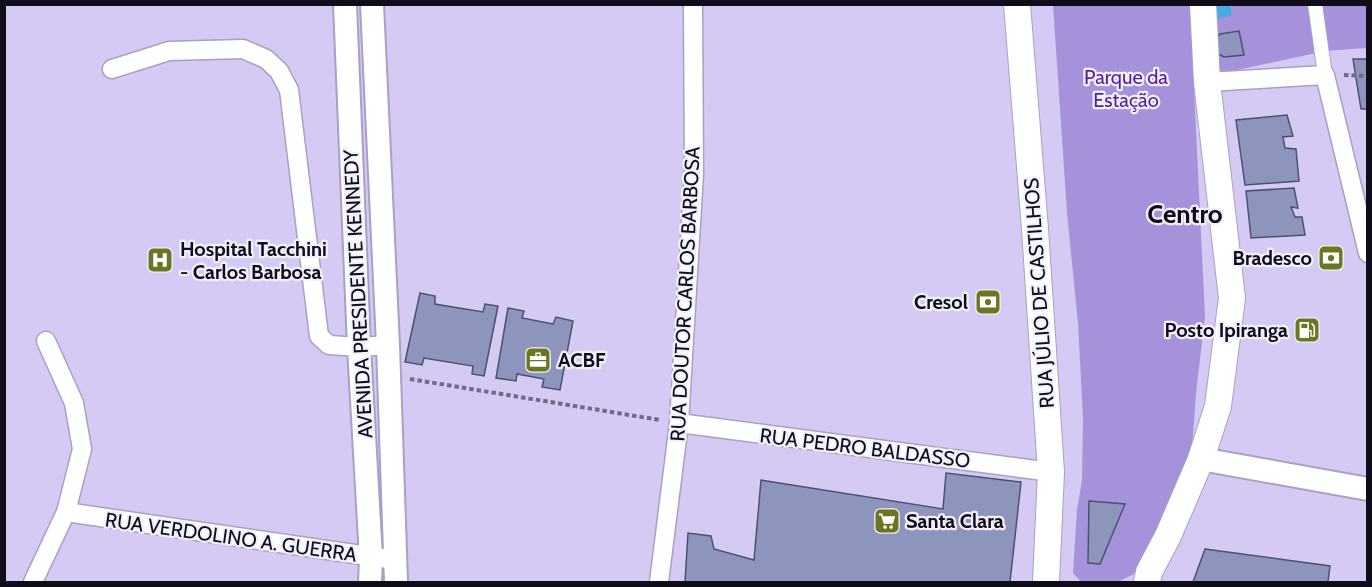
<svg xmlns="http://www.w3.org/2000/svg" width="1372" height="587" viewBox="0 0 1372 587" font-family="Cabin,sans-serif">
	<rect width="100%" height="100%" fill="#d5caf4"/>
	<path fill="#a692db" d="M1053 5H1190L1205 316 1196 394 1191 462 1134 574 1118 582H1081L1073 573 1077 510 1082 480 1083 418 1078 323 1067 213Z
		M1207 5H1367V48L1326 51 1209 76Z"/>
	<path fill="#46abe3" d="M1211 4 1230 5 1232 15 1212 20Z"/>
	<path fill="#8d95bc" stroke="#4b5174" stroke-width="1.5" d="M1239 31 1244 55 1224 57 1215 52V40L1220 34Z
		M1353 59H1368V109H1361Z
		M1287 115 1293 136 1283 137 1285 148 1296 149 1299 181 1245 185 1236 120Z
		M1294 188 1298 208 1291 207 1295 217H1302L1305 235 1251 238 1246 191Z
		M420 293 435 296V304L483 312 485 304 498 306 484 376 472 374 473 366 424 358 422 365 405 362Z
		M508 308 524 311 522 318 553 324 556 317 573 321 560 390 542 387 544 379 517 374 516 381 496 378Z
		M946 473 1021 482 1010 582H685L688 533 711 536 714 549 754 560 761 480 943 509Z
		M1089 501 1125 504 1100 564 1088 563Z
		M1205 549 1330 566 1328 582H1193Z"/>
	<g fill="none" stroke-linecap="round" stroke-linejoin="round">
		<g stroke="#a99fc7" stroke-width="16">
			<path id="pedestrian" d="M1315 4 1325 75"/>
		</g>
		<g stroke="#a99fc7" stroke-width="21">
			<path id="minor" d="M112 69 169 51 243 49 266 59 279 71 289 90 319 336 329 345 359 347 388 345
				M1207 82 1325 75 1368 253
				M679 423 1051 472
				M66 512 396 560
				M33 582 66 512 82 449 74 403 46 341
				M659 582 679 423 694 173 693 4"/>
		</g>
		<g stroke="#a99fc7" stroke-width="26">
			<path id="tertiary" d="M345 4 359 347 371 558 370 582
				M372 4 388 345 396 582
				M1201 459 1368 489"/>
		</g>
		<g stroke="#a99fc7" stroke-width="28">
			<path id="secondary" d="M1017 4 1035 229 1051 472 1046 582
				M1147 582 1149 572 1168 536 1201 459 1218 406 1232 298 1207 82 1203 4"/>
		</g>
		<path stroke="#726b87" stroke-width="4" stroke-dasharray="4.5 3" stroke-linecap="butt" d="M1344 75 1368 76
			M410 379 660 420"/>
		<use href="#pedestrian" stroke="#fff" stroke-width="14"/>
		<use href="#minor" stroke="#fff" stroke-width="18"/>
		<use href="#tertiary" stroke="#fff" stroke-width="22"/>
		<use href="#secondary" stroke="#fff" stroke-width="26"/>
	</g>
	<defs>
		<g id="bank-square" transform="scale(1.35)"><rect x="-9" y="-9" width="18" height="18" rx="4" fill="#6b7620" stroke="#f3f0fd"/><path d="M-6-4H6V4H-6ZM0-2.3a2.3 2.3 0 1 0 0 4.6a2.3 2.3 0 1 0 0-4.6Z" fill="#fff"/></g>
		<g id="hospital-square" transform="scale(1.35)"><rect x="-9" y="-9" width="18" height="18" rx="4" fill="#6b7620" stroke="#f3f0fd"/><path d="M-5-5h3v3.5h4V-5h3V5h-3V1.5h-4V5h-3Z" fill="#fff"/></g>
		<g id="fuel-square" transform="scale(1.35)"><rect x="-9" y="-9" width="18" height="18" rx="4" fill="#6b7620" stroke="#f3f0fd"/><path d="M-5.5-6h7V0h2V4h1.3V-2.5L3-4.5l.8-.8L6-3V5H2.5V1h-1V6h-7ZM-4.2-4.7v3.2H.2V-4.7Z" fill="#fff"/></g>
		<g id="office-square" transform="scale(1.35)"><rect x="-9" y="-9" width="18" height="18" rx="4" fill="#6b7620" stroke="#f3f0fd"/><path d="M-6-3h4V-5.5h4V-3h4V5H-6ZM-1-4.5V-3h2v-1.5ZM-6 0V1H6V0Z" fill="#fff"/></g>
		<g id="supermarket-square" transform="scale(1.35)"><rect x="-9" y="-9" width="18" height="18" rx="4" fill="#6b7620" stroke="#f3f0fd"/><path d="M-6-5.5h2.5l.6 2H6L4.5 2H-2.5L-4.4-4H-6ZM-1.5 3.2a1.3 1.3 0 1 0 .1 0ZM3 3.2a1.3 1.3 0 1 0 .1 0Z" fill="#fff"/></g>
	</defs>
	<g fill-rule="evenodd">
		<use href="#bank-square" x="1331" y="258"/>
		<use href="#hospital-square" x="160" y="260"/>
		<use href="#bank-square" x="988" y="302"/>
		<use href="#fuel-square" x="1307" y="330"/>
		<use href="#office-square" x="538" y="360"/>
		<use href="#supermarket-square" x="887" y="521"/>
	</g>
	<g text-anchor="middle" stroke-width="4.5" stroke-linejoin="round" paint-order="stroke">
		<g font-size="20" fill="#541e9a" stroke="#f3f0fd">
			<text x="1126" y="84">Parque da<tspan x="1126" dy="23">Estação</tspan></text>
		</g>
		<g font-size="20" font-weight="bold" fill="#100c1a" stroke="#f3f0fd" text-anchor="start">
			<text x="180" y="256">Hospital Tacchini<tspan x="180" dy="23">- Carlos Barbosa</tspan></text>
			<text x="1312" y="265" text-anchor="end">Bradesco</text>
			<text x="968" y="309" text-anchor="end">Cresol</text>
			<text x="1288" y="337" text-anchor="end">Posto Ipiranga</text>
			<text x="558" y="367">ACBF</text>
			<text x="906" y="528">Santa Clara</text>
		</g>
		<g font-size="20" fill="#100c1a" stroke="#f3f0fd">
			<text transform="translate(1039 293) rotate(-94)" y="7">RUA JÚLIO DE CASTILHOS</text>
			<text transform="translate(358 294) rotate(-93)" y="7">AVENIDA PRESIDENTE KENNEDY</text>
			<text transform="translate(685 294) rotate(-87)" y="7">RUA DOUTOR CARLOS BARBOSA</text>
			<text transform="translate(865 448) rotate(7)" y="7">RUA PEDRO BALDASSO</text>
			<text transform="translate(231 537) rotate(8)" y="7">RUA VERDOLINO A. GUERRA</text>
		</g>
		<g font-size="26" font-weight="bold" fill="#100c1a" stroke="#f3f0fd">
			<text x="1185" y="223">Centro</text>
		</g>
	</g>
	<rect width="1372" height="587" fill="none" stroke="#100c1a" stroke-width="12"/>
</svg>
